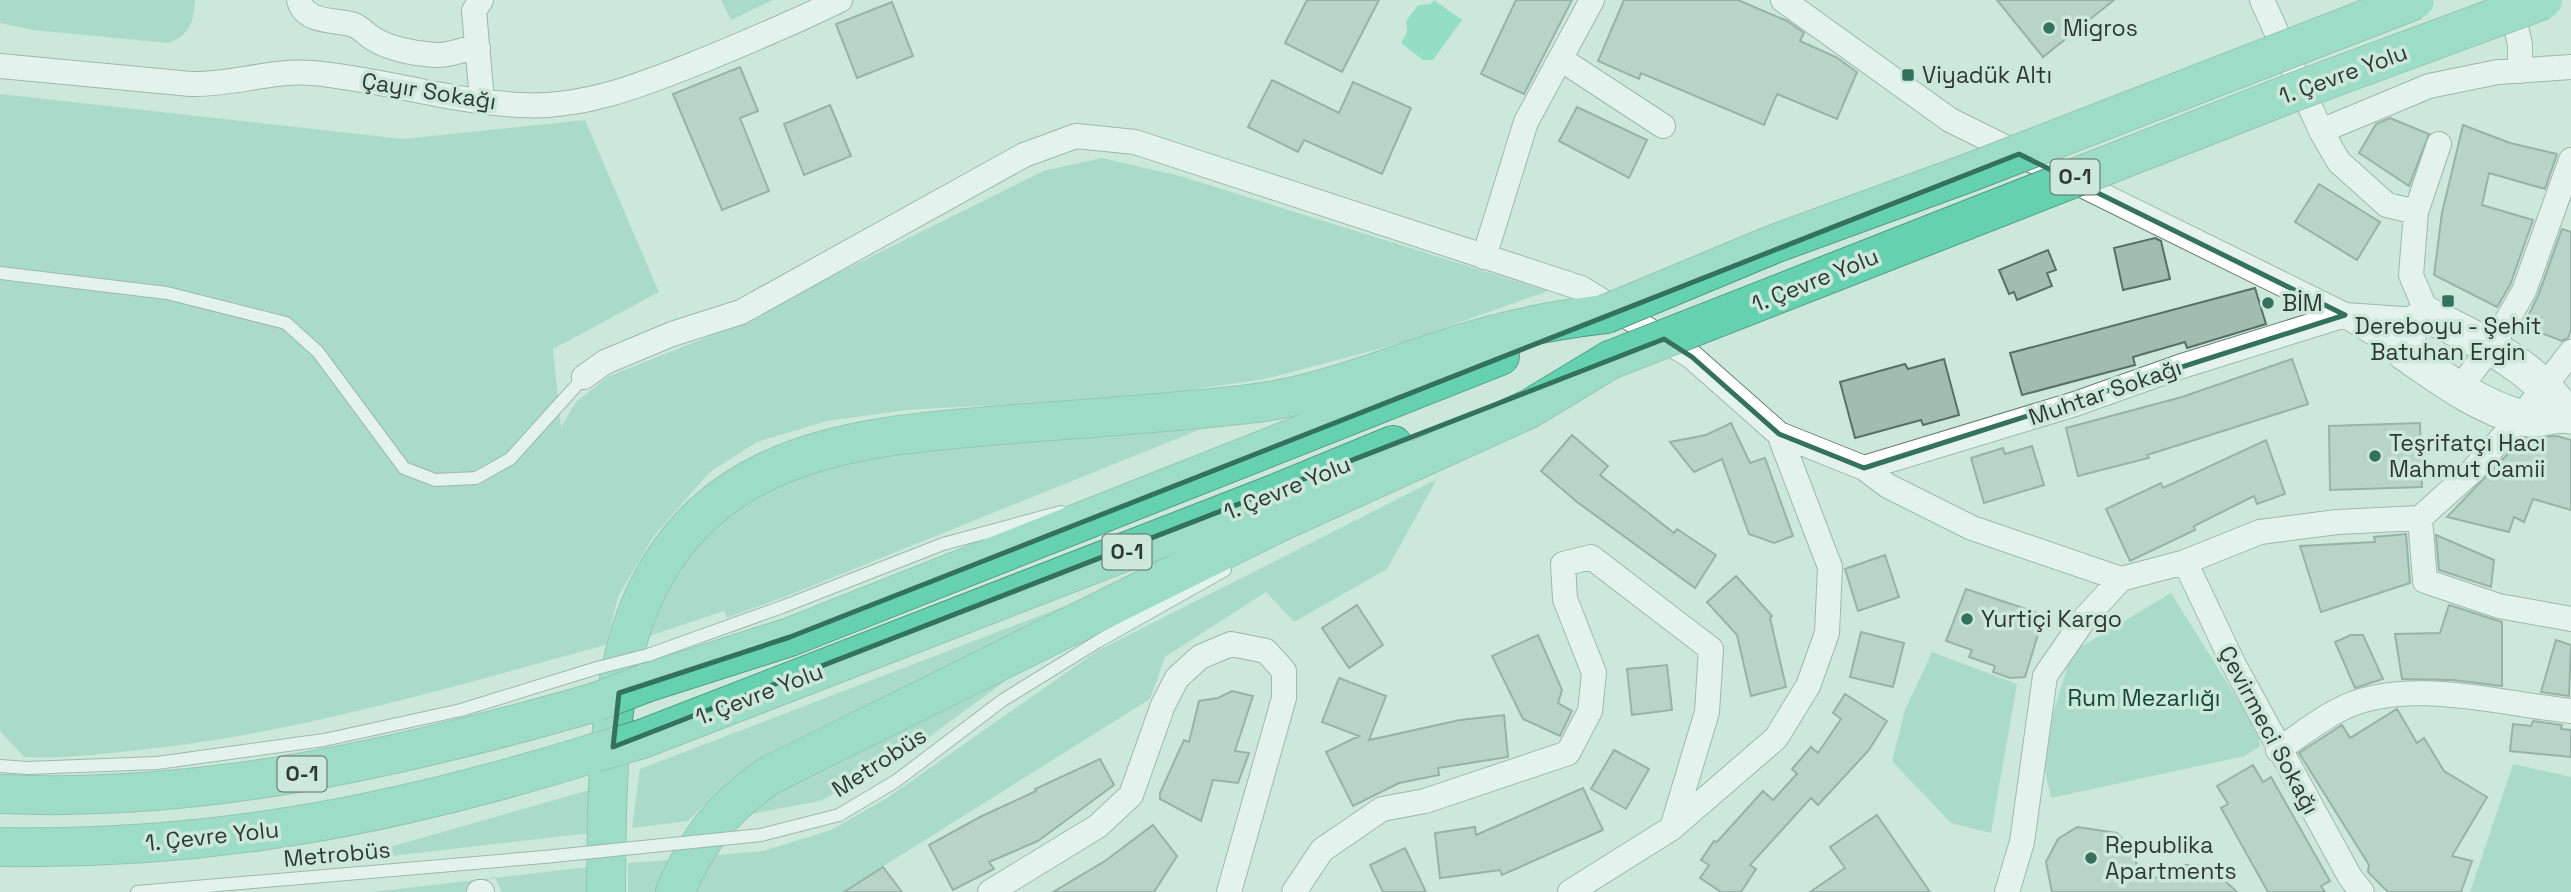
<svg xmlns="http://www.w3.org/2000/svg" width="2571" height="892" viewBox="0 0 2571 892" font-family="'Space Grotesk',sans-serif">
	<rect width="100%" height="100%" fill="#cce8dd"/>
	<path fill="#82cdb3" d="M0 0H195C194 22 190 36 168 43L33 30 0 23Z
		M721 0H773L731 20Z
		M0 94 403 139 585 120 659 292 553 349 561 427 576 402 609 376 720 332 1043 171 1102 158 1180 176 1548 291 1405 342 1265 379 1142 397 907 410 827 421 757 442 710 472 653 537 618 597 606 645C457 685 310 730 156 748 112 753 69 759 24 757L0 731Z
		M1201 429 787 596 727 618 724 611 649 636 661 602 710 523 809 465 906 451Z
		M1437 479 1387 569 1294 622 1266 592 1165 657 1150 699 842 892H696L698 881 717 855 763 851 831 830 887 798 1097 651Z
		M2171 593 2258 732 2260 746 2245 756 2051 798 2041 752 2072 652Z
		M1065 606 1068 611 774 751 731 779 688 821 632 828 640 769Z
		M1932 652 2017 684 1991 833 1951 823 1892 761 1905 710Z
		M1043 653 895 762 820 801 752 814 776 791Z
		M2513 764 2571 777V892H2470Z
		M593 789 591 833 383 857V849Z
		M670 860 655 892H628V863Z
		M596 866 595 892H502L494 876 465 892H373Z"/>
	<path fill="#52d3ac" d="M1434 0 1462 20 1433 60H1423L1401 43 1407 32 1406 21 1418 5 1431 4Z"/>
	<path fill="#a1bcb1" stroke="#587168" stroke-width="2" d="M1307 0H1379L1342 72 1285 43Z
		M1516 0H1572L1524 94 1481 74Z
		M1624 0H1738L1787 21 1804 33 1800 41 1836 57 1857 72 1837 119 1777 94 1764 125 1641 73 1639 79 1598 61Z
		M1997 0H2114L2043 57Z
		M892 2 913 56 857 78 836 24Z
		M740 67 758 111 740 118 769 191 722 210 673 94Z
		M1272 80 1339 113 1353 82 1411 108 1382 174 1304 140 1298 152 1248 127Z
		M830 105 851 156 804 175 784 124Z
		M1577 107 1647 140 1629 178 1559 141Z
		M2390 118 2429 134 2409 186 2359 153 2376 124Z
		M2463 125 2510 143 2557 154 2545 189 2489 173 2482 205 2533 220 2510 285 2497 307 2434 275 2442 213Z
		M2319 184 2380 222 2357 260 2295 222Z
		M2562 229 2571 232V330L2568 338 2562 341 2523 326 2538 296Z
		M2155 238 2161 241 2170 279 2123 290 2114 248Z
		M2048 250 2056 270 2047 273 2052 286 2017 300 2014 292 2009 294 1999 270Z
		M2255 288 2266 324 2187 348 2185 342 2133 357 2135 365 2022 395 2010 353Z
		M1944 359 1959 415 1923 425 1921 420 1855 438 1840 382 1905 364 1908 369Z
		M2292 359 2308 404 2147 455 2149 458 2078 476 2066 428 2182 397Z
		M1731 423 1750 463 1765 458 1793 536 1774 543 1749 534 1722 459 1694 472 1670 442 1706 435Z
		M2420 423 2422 487 2330 490 2329 426Z
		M1572 435 1608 466 1600 475 1674 533 1677 529 1716 555 1695 588 1577 502 1541 471Z
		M2557 436 2571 440V510L2533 499 2524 522 2514 517 2509 532 2447 517 2523 438Z
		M2266 440 2285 494 2257 504 2254 496 2194 526 2195 530 2130 561 2106 509 2161 483 2163 488Z
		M2032 446 2044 485 1984 503 1971 458 2003 448 2005 454Z
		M2406 534 2410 583 2321 612 2300 546 2375 542 2374 537Z
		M2436 535 2494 560 2491 587 2439 570Z
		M1885 555 1899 597 1858 611 1845 569Z
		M1736 576 1772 616 1770 618 1786 687 1751 696 1737 635 1707 602Z
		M1966 589 2044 615 2025 677 2010 678 1993 672 1995 666 1969 657 1972 650 1946 641Z
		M1357 605 1383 645 1349 668 1322 628Z
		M2449 605 2502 622V686L2453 680 2402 679 2395 634 2440 633Z
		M1861 632 1904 643 1893 687 1850 677Z
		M1538 635 1562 690 1558 703 1572 711 1560 736 1523 719 1492 656Z
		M2351 635H2363L2383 679 2355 688 2335 642Z
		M2556 640 2571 645 2569 696 2541 692Z
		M1667 665 1672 710 1632 715 1627 669Z
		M1339 678 1386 696 1369 740 1460 720 1504 715 1508 757 1438 768 1439 775 1399 783 1353 806 1326 752 1359 736 1322 722Z
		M1232 691 1253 696 1235 751 1249 753 1238 783 1213 780 1201 821 1160 799V793L1184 740 1189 742 1199 701 1218 698Z
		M1845 694 1887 721 1869 750 1818 805 1811 798 1750 865 1756 869 1741 892H1721L1700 878 1709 865 1701 860 1714 841 1717 842 1763 791 1773 800 1797 774 1792 769 1811 747 1818 753 1841 719 1833 713Z
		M2397 709 2417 743 2424 738 2444 771 2487 797 2452 856 2472 861 2461 892H2388L2368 872 2369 865 2299 753 2342 725 2350 738Z
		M2533 721 2562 725 2561 729 2571 730V757L2510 751 2513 724 2531 726Z
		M1614 750 1649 769 1626 809 1591 789Z
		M1100 759 1114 785 1038 841 989 862 994 869 953 890 929 845 980 817 1036 791 1035 789Z
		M2253 765 2263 782 2271 777 2330 881 2321 886 2325 892H2268L2221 808 2228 804 2217 786Z
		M1583 788 1603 830 1502 875 1500 870 1440 878 1435 833 1475 827 1476 835Z
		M1877 815 1930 892H1810L1845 868 1830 847Z
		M1153 825 1177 856 1154 892H1053L1105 861Z
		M2077 827 2117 833 2127 843 2140 871 2148 876 2158 878 2183 865H2197L2219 875 2237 892H2052L2046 862 2058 839Z
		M1405 848 1426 892H1383L1370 865Z
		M883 867 902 892H844Z"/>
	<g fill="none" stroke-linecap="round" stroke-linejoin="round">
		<g stroke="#657e75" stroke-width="14">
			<path id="service" d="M0 273 167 293 286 323 318 352 404 468 435 480 476 478 510 459 584 377
				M648 655 782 607 943 544 1061 512
				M0 766 27 768 157 763 324 740 461 710 597 668
				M761 835 839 815 896 781 1003 700 1097 642 1225 570
				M137 892 544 857"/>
		</g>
		<g stroke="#657e75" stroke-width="26">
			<path id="minor" d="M299 0C305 24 335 19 354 25 361 28 366 34 372 38 389 49 416 54 435 55 452 56 462 48 478 48
				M481 0 474 11 482 100
				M1783 0 1950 120 2345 315 2405 353
				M2262 0 2321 131 2339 162 2387 205 2416 212
				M2510 0 2520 45V71
				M1562 60 1663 126
				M0 66 191 84C233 85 270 70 312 73 382 79 451 102 521 105 585 109 646 83 704 60 750 41 795 22 840 0
				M2321 131 2429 86 2498 72 2571 67
				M1484 257 1526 122 1592 0
				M2428 315 2411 275 2416 212 2439 144
				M584 377 605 362 672 334 741 312 1024 155 1076 136 1135 142 1581 288 1692 357 1779 434 1864 468 1888 486 1972 528 2121 579
				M2458 390 2492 346 2524 291 2571 160
				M1864 468 2075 404 2179 367 2345 315 2417 320
				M2420 518 2425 581 2499 606 2571 619
				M2185 562 2234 665 2350 877 2362 892
				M2121 579 2185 562 2260 532 2337 522 2420 518 2470 473 2521 417 2571 352
				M2278 750C2298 737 2316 722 2337 711 2402 675 2501 704 2571 711
				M479 892H482
				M990 892 1098 826 1131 795 1163 705 1177 678 1200 657 1231 644 1266 651 1284 671V698L1229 892
				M1294 892 1322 850 1382 809 1425 801 1568 753 1590 711 1594 673 1565 599 1563 564 1591 557 1711 649 1707 712 1672 828
				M1570 892 1672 828 1776 738 1808 686 1827 633 1830 567 1779 434
				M2007 892 2022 842 2045 676 2085 618 2121 579"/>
		</g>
		<g stroke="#657e75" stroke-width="37">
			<path id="secondary" d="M2565 414C2535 365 2478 340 2428 315 2409 323 2407 334 2405 353 2441 378 2480 407 2523 418 2540 422 2555 412 2571 416"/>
		</g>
		<g stroke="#529c84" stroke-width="40">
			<path id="motorway" d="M646 683 790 637 1500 356
				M642 739 1269 496 1393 445
				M0 794C204 803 401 758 596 702
				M0 847C211 851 394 815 594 753
				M606 892C607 799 605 672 648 588 719 444 873 435 1014 424 1092 418 1171 413 1248 404 1314 397 1380 370 1442 350 1495 332 1551 320 1606 314
				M675 892C698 839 722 808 770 775L1282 521 1529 409 1610 360"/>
		</g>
		<use href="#service" stroke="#fff" stroke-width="12"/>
		<use href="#minor" stroke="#fff" stroke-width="24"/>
		<use href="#secondary" stroke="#fff" stroke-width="35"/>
		<use href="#motorway" stroke="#65d1ae" stroke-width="38"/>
		<g stroke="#657e75" stroke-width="14" stroke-linecap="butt">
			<path id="service-bridge" d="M597 668 648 655
				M544 857 761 835"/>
		</g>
		<g stroke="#529c84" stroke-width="40" stroke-linecap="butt">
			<path id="motorway-bridge" d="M1606 314 1774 244 1971 172 2415 0
				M1610 360 2286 95 2543 0
				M596 702 646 683
				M594 753 642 739"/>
		</g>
		<use href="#service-bridge" stroke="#fff" stroke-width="12"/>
		<use href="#motorway-bridge" stroke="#65d1ae" stroke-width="38"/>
	</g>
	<path d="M0 0H2571V892H0ZM2019 154 2345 315 1864 468 1779 434 1692 357 1664 339 613 747 619 693 790 637Z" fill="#cce8dd" fill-opacity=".55" fill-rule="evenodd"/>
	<path fill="none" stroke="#34725e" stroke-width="5" stroke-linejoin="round" d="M2019 154 2345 315 1864 468 1779 434 1692 357 1664 339 613 747 619 693 790 637Z"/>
	<g fill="#34725e" stroke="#cce8dd" stroke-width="2.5">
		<circle cx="2049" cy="28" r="7"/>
		<rect x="1901" y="68" width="14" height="14" rx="3.5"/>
		<rect x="2441" y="294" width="14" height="14" rx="3.5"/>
		<circle cx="2268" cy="303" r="7"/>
		<circle cx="2375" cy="456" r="7"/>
		<circle cx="1967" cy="619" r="7"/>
		<circle cx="2091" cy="858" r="7"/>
	</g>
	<g text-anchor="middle" stroke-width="7" stroke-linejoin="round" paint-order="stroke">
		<g fill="#cce8dd" stroke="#5d6e67" stroke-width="2">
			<rect x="2050.5" y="159.5" width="49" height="35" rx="5"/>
			<rect x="1102.5" y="534.5" width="49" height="35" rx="5"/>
			<rect x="277.5" y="756.5" width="49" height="35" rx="5"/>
		</g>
		<g font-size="21" font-weight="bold" fill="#2e3935">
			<text x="2075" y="184">O-1</text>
			<text x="1127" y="559">O-1</text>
			<text x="302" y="781">O-1</text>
		</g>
		<g font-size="23" fill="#2e3935" stroke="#cce8dd" text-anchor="start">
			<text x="2063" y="36">Migros</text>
			<text x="1922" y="83">Viyadük Altı</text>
			<text x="2282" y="311">BİM</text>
			<text x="2448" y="334" text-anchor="middle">Dereboyu - Şehit<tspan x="2448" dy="26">Batuhan Ergin</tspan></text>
			<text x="2389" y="451">Teşrifatçı Hacı<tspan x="2389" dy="26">Mahmut Camii</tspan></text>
			<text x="1981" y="627">Yurtiçi Kargo</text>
			<text x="2105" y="853">Republika<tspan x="2105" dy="26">Apartments</tspan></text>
		</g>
		<g font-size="23" fill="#2e3935" stroke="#cce8dd">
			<text transform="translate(2343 74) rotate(-20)" y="8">1. Çevre Yolu</text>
			<text transform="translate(429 91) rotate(9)" y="8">Çayır Sokağı</text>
			<text transform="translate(1815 280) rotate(-22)" y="8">1. Çevre Yolu</text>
			<text transform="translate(2105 392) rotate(-19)" y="8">Muhtar Sokağı</text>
			<text transform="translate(1287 488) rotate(-22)" y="8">1. Çevre Yolu</text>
			<text transform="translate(759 694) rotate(-21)" y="8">1. Çevre Yolu</text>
			<text transform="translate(2269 730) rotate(62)" y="8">Çevirmeci Sokağı</text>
			<text transform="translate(879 762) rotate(-33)" y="8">Metrobüs</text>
			<text transform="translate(212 836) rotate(-6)" y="8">1. Çevre Yolu</text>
			<text transform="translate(337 854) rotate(-5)" y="8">Metrobüs</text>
		</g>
		<g font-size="23" fill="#114838" stroke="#cce8dd">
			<text x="2144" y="706">Rum Mezarlığı</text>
		</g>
	</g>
</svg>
